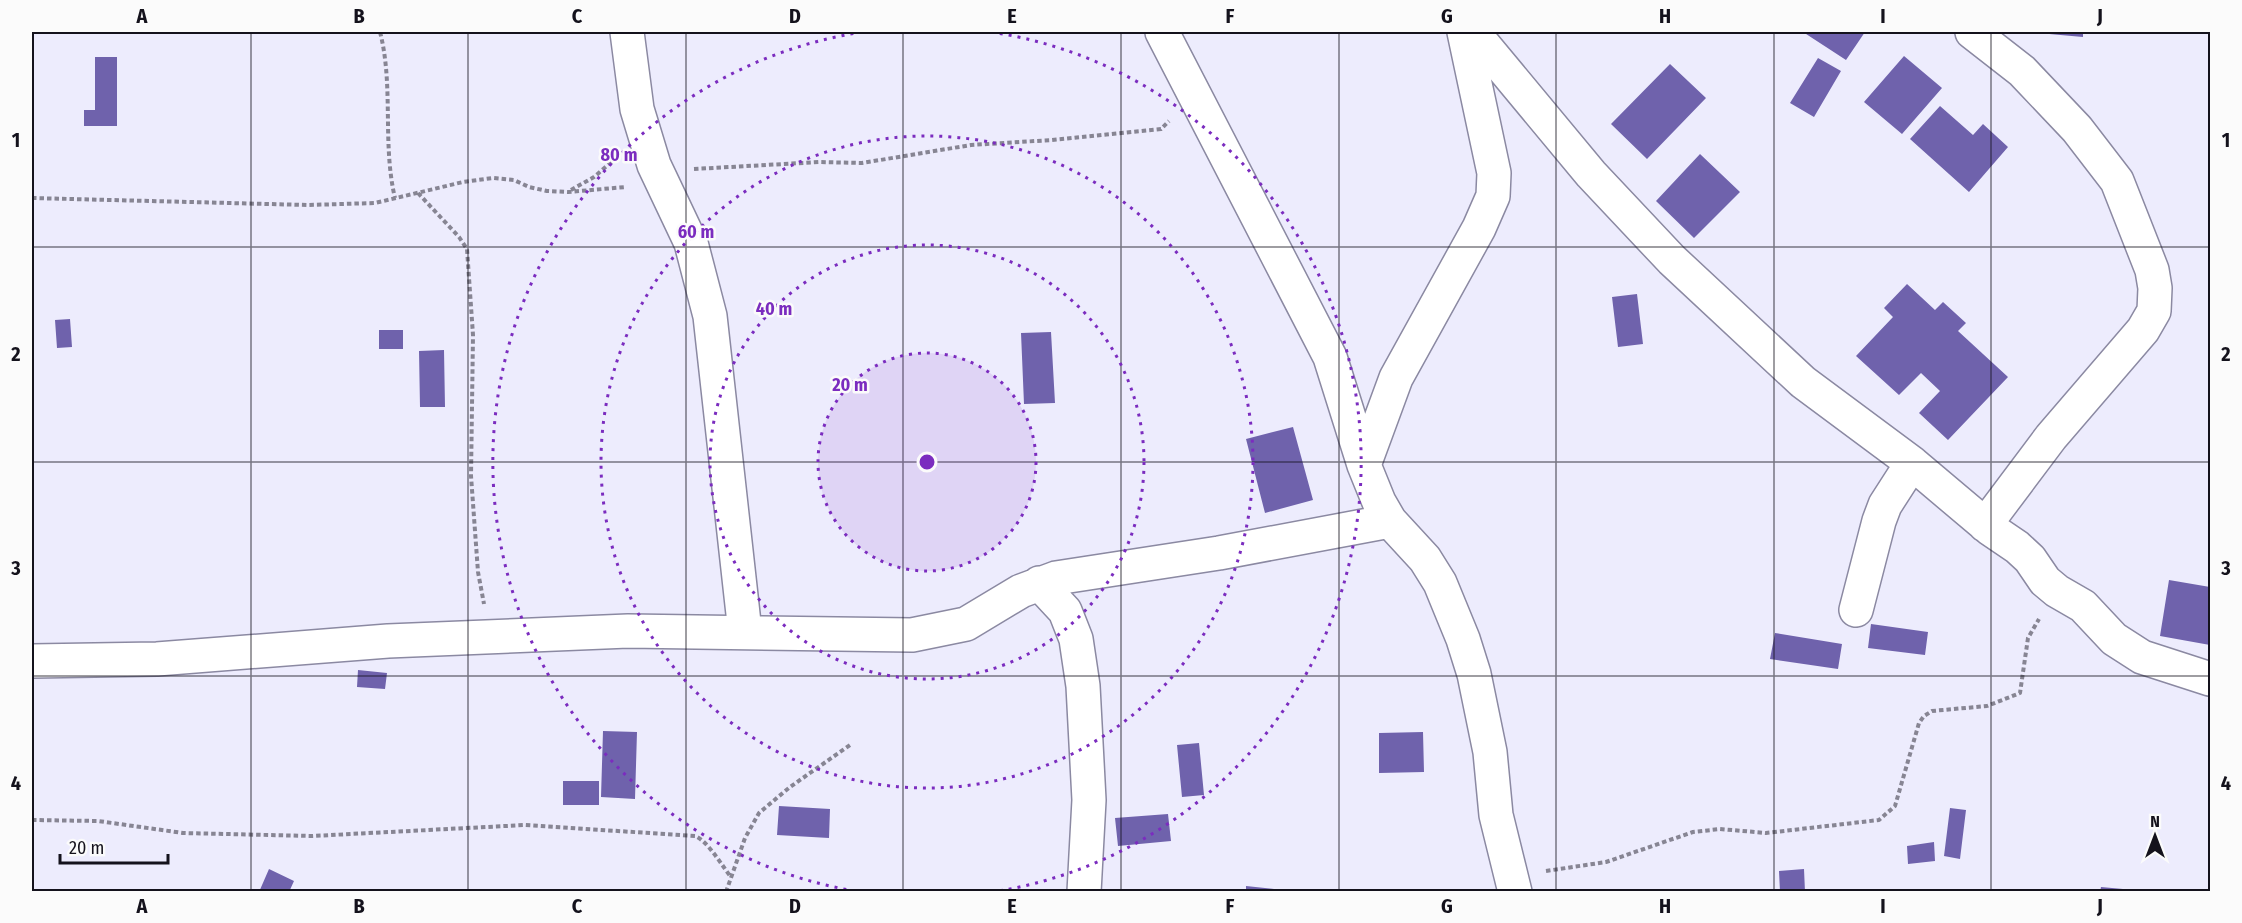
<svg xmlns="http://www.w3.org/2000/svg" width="2242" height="923" viewBox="0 0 2242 923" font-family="'Fira Sans Condensed',sans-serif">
	<rect width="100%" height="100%" fill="#edecfd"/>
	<path fill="#6f62ac" d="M1803 32H1865L1846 60Z
		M2038 32H2083V37L2038 33Z
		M1904 56 1942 88 1902 134 1864 102Z
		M95 57H117V126H84V110H95Z
		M1818 58 1841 71 1814 117 1790 103Z
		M1670 64 1706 98 1647 159 1611 124Z
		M1940 106 1973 135 1983 124 2008 147 1969 192 1910 139Z
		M1700 154 1740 192 1694 238 1656 201Z
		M1907 284 1935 310 1943 302 1966 323 1958 331 2008 377 1948 440 1919 413 1940 391 1921 373 1899 395 1856 356 1893 317 1884 308Z
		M1637 294 1643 344 1618 347 1612 297Z
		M70 319 72 347 57 348 55 320Z
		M379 330H403V349H379Z
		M1051 332 1055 403 1024 404 1021 333Z
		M444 350 445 407H420L419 351Z
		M1293 427 1313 500 1265 513 1246 439Z
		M2169 580 2210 587V645L2160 636Z
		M1871 624 1928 632 1925 655 1868 648Z
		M1775 633 1842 644 1838 669 1770 659Z
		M358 670 387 673 385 689 357 687Z
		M603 731 637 732 635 799 601 797Z
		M1423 732 1424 772 1379 773V733Z
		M1199 743 1204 795 1182 797 1177 745Z
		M563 781H599V805H563Z
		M779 806 830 809 829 838 777 835Z
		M1950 808 1966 810 1960 859 1944 856Z
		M1168 814 1171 841 1118 846 1115 818Z
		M1934 842 1935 861 1908 864 1907 846Z
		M269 869 294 881 289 892H259Z
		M1804 869 1805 892H1780L1779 871Z
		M1246 886 1274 889V892H1246Z
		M2101 887 2123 889V892H2100Z"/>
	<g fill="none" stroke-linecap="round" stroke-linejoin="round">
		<g stroke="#8b89a2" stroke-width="36">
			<path id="street" d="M627 32 637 109 654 165 691 243 710 316 745 632
				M1162 32 1330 357 1364 465 1379 502 1390 521 1425 559 1440 583 1463 639 1474 674 1490 752 1496 815 1515 892
				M1473 32 1591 174 1672 260 1803 382 1912 463 1989 528 2017 547 2030 559 2045 581 2057 591 2083 606 2114 639 2142 657 2210 679
				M1972 32 2022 71 2077 129 2117 181 2152 270 2155 288 2154 311 2143 330 2051 437 1985 525
				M1364 465 1396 378 1479 228 1493 196 1494 173 1464 32
				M1039 583 1065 611 1076 639 1083 686 1089 800 1084 892
				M1856 610 1879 521 1885 505 1912 463
				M32 661 157 659 388 641 628 631 912 635 966 624 1021 591 1056 578 1219 553 1390 521"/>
		</g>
		<path stroke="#878593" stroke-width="4" stroke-dasharray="4.5 3" stroke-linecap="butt" d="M380 32C394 86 382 144 395 198
			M694 169 820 162 862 163 971 145 1052 140 1161 129 1169 121
			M571 190 594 177 616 158
			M418 193 459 237 467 249 473 335 471 476 478 572 484 604
			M32 198 308 205 375 203 463 182 493 178 514 180 529 187 547 191 568 192 626 187
			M32 820 98 821 183 833 312 836 525 825 695 836C708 841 722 866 731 877
			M1546 871 1606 862 1693 832 1720 829 1766 833 1879 820 1895 806 1919 723 1924 716 1932 711 1987 706 2020 693 2028 638 2039 619
			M726 892 745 838 759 813 790 787 850 745"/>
		<use href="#street" stroke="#fff" stroke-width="33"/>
	</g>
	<path fill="none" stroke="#14121c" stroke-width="1.5" stroke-opacity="0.55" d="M251 32V892M468 32V892M686 32V892M903 32V892M1121 32V892M1339 32V892M1556 32V892M1774 32V892M1991 32V892M32 247H2210M32 462H2210M32 676H2210"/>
	<circle cx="927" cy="462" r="109" fill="#7b2cbf" fill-opacity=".12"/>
	<g fill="none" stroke="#7b2cbf" stroke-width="3" stroke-dasharray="3 6">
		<circle cx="927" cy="462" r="109"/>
		<circle cx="927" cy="462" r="217"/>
		<circle cx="927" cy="462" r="326"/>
		<path d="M855 891A435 435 0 0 1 863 32M991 32A435 435 0 0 1 999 891"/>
	</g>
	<circle cx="927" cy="462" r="9" fill="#7b2cbf" stroke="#fbfbfb" stroke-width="3"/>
	<g font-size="18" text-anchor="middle" font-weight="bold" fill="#7b2cbf" stroke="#fbfbfb" stroke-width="5" stroke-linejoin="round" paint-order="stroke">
		<text x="619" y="161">80 m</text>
		<text x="696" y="238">60 m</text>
		<text x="774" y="315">40 m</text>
		<text x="850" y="391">20 m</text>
	</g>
	<rect width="2242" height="923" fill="none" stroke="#fbfbfb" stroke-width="66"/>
	<g transform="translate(2155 836)" stroke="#fbfbfb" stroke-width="4.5" paint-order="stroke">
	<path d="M0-4.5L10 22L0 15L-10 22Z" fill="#14121c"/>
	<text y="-9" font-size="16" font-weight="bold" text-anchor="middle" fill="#14121c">N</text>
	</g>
	<path d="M60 854v9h108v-9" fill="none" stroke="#14121c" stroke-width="3"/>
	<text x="69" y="854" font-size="18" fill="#14121c" stroke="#fbfbfb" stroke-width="4.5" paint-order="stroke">20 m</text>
	<rect x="33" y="33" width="2176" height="857" fill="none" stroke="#14121c" stroke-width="2"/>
	<g font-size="20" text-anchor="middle" font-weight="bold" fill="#14121c">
		<text x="142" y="23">A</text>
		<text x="359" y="23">B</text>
		<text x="577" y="23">C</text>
		<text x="795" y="23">D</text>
		<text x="1012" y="23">E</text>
		<text x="1230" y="23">F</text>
		<text x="1447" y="23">G</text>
		<text x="1665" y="23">H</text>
		<text x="1883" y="23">I</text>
		<text x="2100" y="23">J</text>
		<text x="16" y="147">1</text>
		<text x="2226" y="147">1</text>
		<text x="16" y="361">2</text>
		<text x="2226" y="361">2</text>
		<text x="16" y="575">3</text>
		<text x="2226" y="575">3</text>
		<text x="16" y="790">4</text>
		<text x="2226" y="790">4</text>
		<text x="142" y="913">A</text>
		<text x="359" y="913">B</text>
		<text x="577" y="913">C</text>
		<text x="795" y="913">D</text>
		<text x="1012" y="913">E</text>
		<text x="1230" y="913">F</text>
		<text x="1447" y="913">G</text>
		<text x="1665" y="913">H</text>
		<text x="1883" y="913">I</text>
		<text x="2100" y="913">J</text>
	</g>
</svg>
